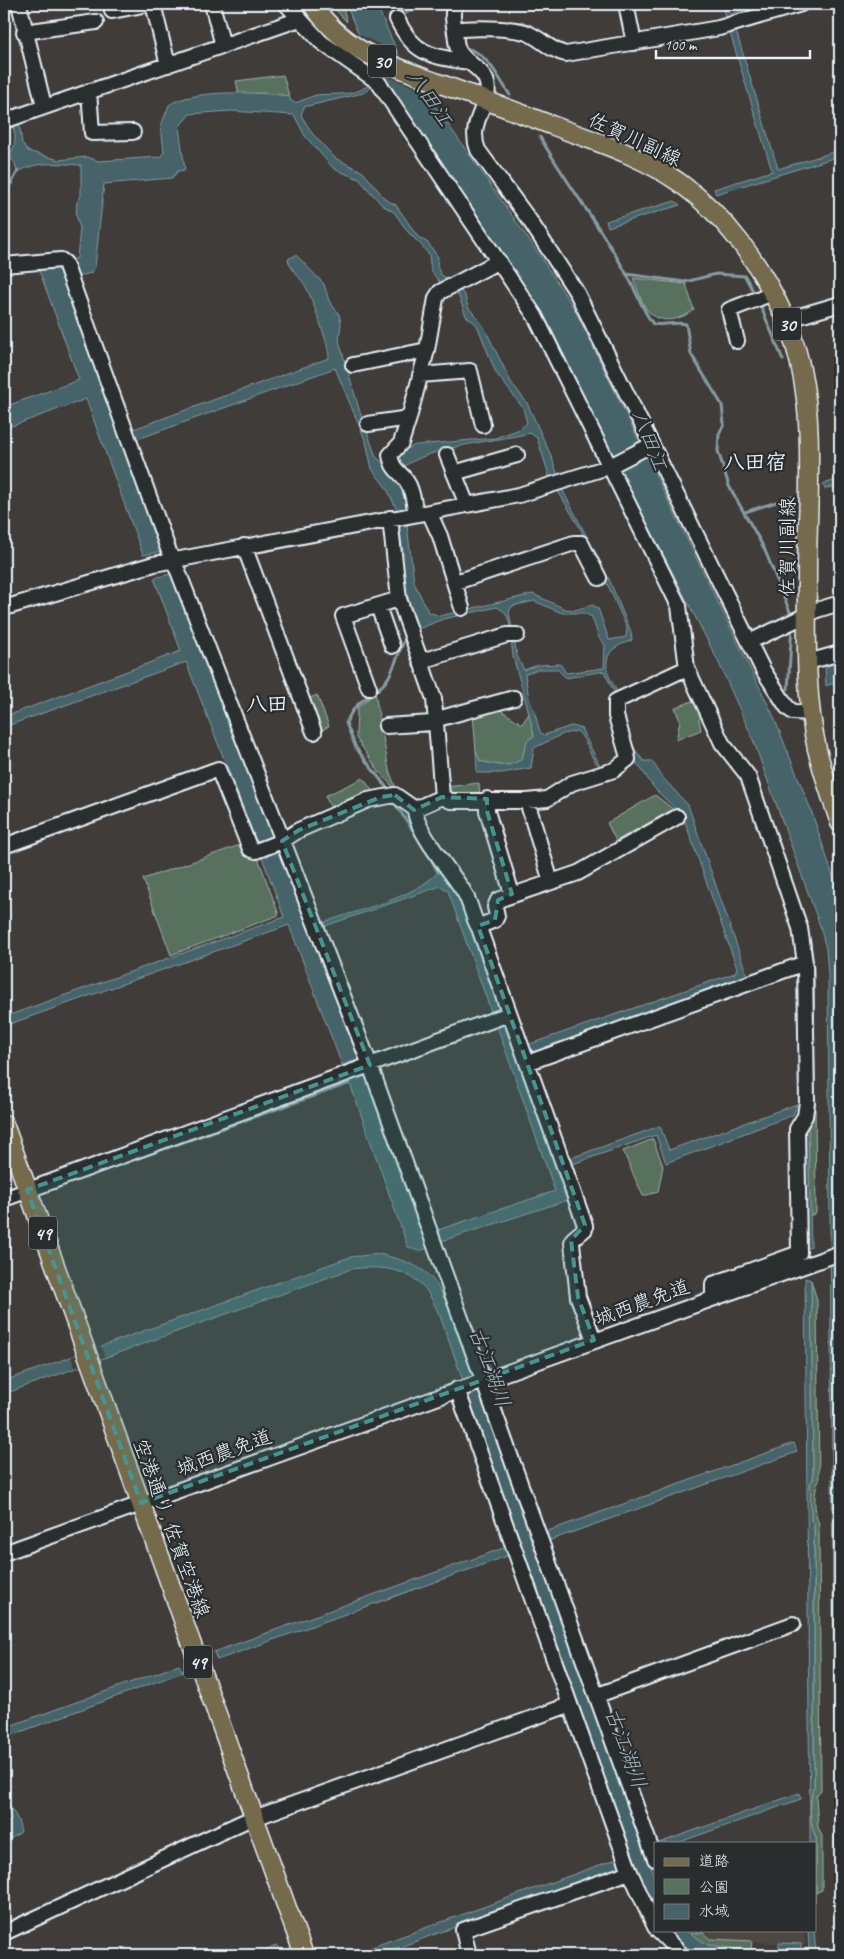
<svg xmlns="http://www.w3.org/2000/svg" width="844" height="1959" viewBox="0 0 844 1959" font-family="Caveat,'Klee One',sans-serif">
	<rect width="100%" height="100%" fill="#3f3c3a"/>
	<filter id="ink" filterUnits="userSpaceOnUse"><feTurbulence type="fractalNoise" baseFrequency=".02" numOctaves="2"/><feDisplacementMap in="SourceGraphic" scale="10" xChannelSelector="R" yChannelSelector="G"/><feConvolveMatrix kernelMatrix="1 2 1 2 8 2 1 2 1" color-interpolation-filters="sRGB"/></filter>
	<g filter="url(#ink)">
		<path fill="#4e4643" d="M706 1930H804L805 1945 710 1939 702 1932Z"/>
		<path fill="#59715f" stroke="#a0b1ac" d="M330 4H342L347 22Z
			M388 4H417L418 8 402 16 390 10Z
			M283 75 289 96 264 93 239 94 236 81Z
			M633 278 686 284 694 310C681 319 664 325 650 313 642 307 637 287 633 278Z
			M375 693 389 770 397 791 379 772 356 738 357 708Z
			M317 695 329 726 319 732 305 700Z
			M697 699 706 715 699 719 701 730 676 740 680 721 675 708Z
			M499 709 522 724 530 712 534 736 527 741 522 759C507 769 497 765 480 761L476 751 473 714Z
			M757 776 811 941 814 969 816 1213 810 1216 808 1128 810 1118 809 959 751 778Z
			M363 778 374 793 333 812 325 796Z
			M479 783 480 796H449L446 787Z
			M655 795 673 809 616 841 607 823Z
			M243 844 249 856 257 855 279 915 171 955 143 879Z
			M653 1139 663 1166 658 1192 643 1196 623 1151Z
			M811 1280 817 1300 819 1481C813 1490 814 1513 819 1524L821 1790 816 1796 818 1827 822 1836V1890L816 1893V1838C809 1825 809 1799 814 1785V1524L811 1521 810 1483 813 1479Z
			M702 1932 710 1939 752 1941 751 1951 708 1945 688 1934Z"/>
		<path fill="#456368" stroke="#869ca2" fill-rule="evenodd" d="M346 4H376L398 53 536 250 575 310 773 715 811 810 840 897V1955H836L828 975 826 949 820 926 752 737 718 661 615 461 548 322 410 121 357 31Z
			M722 4H726L730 14 762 4H780L727 20Z
			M736 31 778 169 840 150V156L716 194 714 189 772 171 730 33Z
			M368 85 370 88 363 93 304 107 301 115 312 133 335 158 363 172 386 200 396 205 418 237 428 243 438 257 437 266 441 275 453 281 465 296 468 307 483 325 511 382 527 403 552 458 563 491 609 579 631 632 632 640C623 644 611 647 608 657 603 673 615 684 619 697 626 719 627 744 644 761H652L663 778 688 805 748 978 531 1056 527 1045 735 973 737 968 684 819C676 807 665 800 656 790 647 780 642 767 631 758L603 769C589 761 589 741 577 731L563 734 534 748 531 768 501 773H477L476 751 480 761C497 765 507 769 522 759L527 741 534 736C529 709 520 683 513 656 511 645 512 623 506 614 504 611 500 609 497 607L443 619 416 630 415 619 402 578 403 551 396 508 387 489 372 469 366 442 335 368 135 440 131 430 329 358C330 347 311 296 305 285 299 276 290 269 288 259L296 255 324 284 329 301 339 314 341 323 339 341 359 409 376 457 390 469 401 451 416 445 495 438 520 429 527 423 523 408 496 373 477 325 466 316 459 297 450 284 439 281 431 271 429 255 422 246 408 232 394 212 382 205 359 179 334 169 305 136 294 115 231 111 190 114 179 127 185 170 178 171 172 178 104 184 95 267 91 273 77 277 72 260 77 258 80 228 76 215 77 202 81 196V165C58 164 37 160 17 173L15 163 9 156C20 139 13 132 10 113L4 114V99L7 98 19 123 22 143 28 151 59 160 87 157 98 161 160 157 164 152 161 126 169 105C191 89 261 92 289 96L291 101 295 103C302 101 311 96 317 95 334 93 354 97 368 85ZM530 433 537 438 550 478 580 528 606 581 627 628 626 637 609 640 598 608 592 605 575 610 565 609 533 594 440 616 428 612 414 582 407 525 408 506 403 487 393 475C424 445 489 443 530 433ZM534 601 562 613H584L592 617 599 638 605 645 604 668 566 673 560 664 538 665 524 670 517 656 509 612 512 606ZM539 669H557L566 678 604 671 616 696 623 757C615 763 609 769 599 764L581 728 571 726 544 735 540 732 534 710 529 699 525 674Z
			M675 201 680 205 608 227 606 221Z
			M59 267 163 551 143 555 86 399 4 429V407L79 380 39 270Z
			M840 479V485L825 489 823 484Z
			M171 574 273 837 257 843 186 662 4 727V717L181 651 154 578Z
			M840 662V681L826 686 825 667Z
			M279 850 361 1059 342 1065 289 925 4 1026V1017L284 917 262 857Z
			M438 872C460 880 493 985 502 1010L492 1014 448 891 441 886 325 926V922C357 910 415 898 438 872Z
			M507 1022 571 1199 442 1241 438 1230 555 1191 497 1026Z
			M366 1075 429 1248 418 1251 408 1247 349 1081Z
			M797 1104 793 1115 666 1163 656 1135 570 1165 568 1159 660 1126 669 1150Z
			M808 1128 811 1247 805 1249 803 1129Z
			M379 1254C423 1265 433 1271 451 1313L655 1878V1912L647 1895 440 1316C435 1307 430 1293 422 1285 403 1267 375 1266 351 1269L4 1394V1381L350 1257Z
			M805 1278 811 1280 813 1479 810 1483 811 1521 814 1524V1785C809 1799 809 1825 816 1838L815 1902V1843H810V1829Z
			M794 1443 797 1452 548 1541 545 1532Z
			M506 1547 510 1555 217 1660 214 1652Z
			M179 1665 183 1672 4 1738V1728Z
			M799 1793 801 1799 677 1843H659Z
			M4 1796 18 1820 21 1832 4 1843V1825L12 1819 4 1805Z
			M619 1858 622 1866 378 1955H350Z
			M667 1930H685L708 1945 771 1953 779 1951V1943L801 1944V1951H805L809 1948 808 1930H814L816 1955H696L684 1947Z
			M277 1945 281 1955H253Z"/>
		<path fill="#3f3c3a" d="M355 32 405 58 427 92 379 73Z
			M101 1346 105 1357 75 1368 71 1357Z"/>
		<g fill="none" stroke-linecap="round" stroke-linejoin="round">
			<path stroke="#869ca2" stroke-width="3" d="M445 4 447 33 450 40
				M465 48C487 52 498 77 510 95
				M540 137C567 184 600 226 626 273 636 290 641 308 653 324 665 326 675 321 686 324L691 354 722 405 724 424 719 434 718 451 729 486 764 548 792 617
				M4 185 11 184 18 171
				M626 274 685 282 716 274 745 276 755 295
				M759 302 783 360
				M745 512 792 497
				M788 689 792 625
				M390 792 356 748 346 723C358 695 371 700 386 681 395 669 399 649 407 635
				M393 801 419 839
				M424 846 438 872
				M51 1189 350 1083
				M833 1926H840"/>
			<g stroke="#e8f1f8" stroke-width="18">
				<path id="minor" d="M19 4 44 106
					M153 4 168 65
					M212 4 223 46
					M286 4 321 42 378 82 535 316 679 606 687 668 722 743 748 776 800 928 805 963 807 1102 805 1116 797 1129 799 1253 713 1284V1298
					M457 4C451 11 453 17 454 26 456 33 455 42 458 49 463 62 481 67 486 80 495 102 466 119 478 150L530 221 577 293 763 670 787 707 793 712 811 713
					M626 4 634 43
					M112 11 148 4
					M397 19C414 55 431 56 468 62
					M455 30C470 27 511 28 525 32 540 37 550 51 566 54L719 28 801 4
					M24 32 96 22
					M89 91 92 133 133 132
					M4 121 300 19
					M4 265 61 260 65 263 172 560 178 571 370 1065 655 1859
					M786 320 840 304
					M737 341 729 310 773 293
					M353 365 427 350
					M420 375 470 371 483 425
					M368 424 409 418
					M447 455 467 505
					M454 473 517 455
					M429 512 440 536 462 608
					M416 514C414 505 413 490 407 482 400 470 393 472 390 455L401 443 409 418 427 350 436 298 440 292 499 261
					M390 518 399 599 434 699 442 797
					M244 546 314 732
					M456 582 574 543H581L599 578
					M378 606 392 646
					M4 608 154 564 519 495 608 467 651 445
					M749 642 817 610 840 603
					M421 661 507 635H517
					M808 662 840 653
					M369 688 343 616 399 599
					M386 726 432 723 441 718 514 698
					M487 799V811L512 894
					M527 801 551 882
					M415 809C415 831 452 872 464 892 471 903 472 917 479 928
					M4 846 218 769 250 849 256 851 282 841 299 830 368 800 395 795 415 809 442 797 451 801H527L547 799 572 783 614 770 628 759 627 754 616 716V701L687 668
					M527 1063 805 963
					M4 1199 509 1014
					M594 1340 578 1297 572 1243 573 1239 585 1229V1225L479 928 482 925 495 920 497 916 495 907 498 900 578 873 677 817
					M457 1389 630 1872 655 1927
					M4 1553 840 1253
					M598 1695 793 1624
					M657 1930 682 1955
					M4 1933 243 1822 569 1705
					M469 1955 463 1930 630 1872"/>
			</g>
			<g stroke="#e8f1f8" stroke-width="21">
				<path id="major" d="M312 4C344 51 384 62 435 82 475 96 514 111 554 126 597 142 642 156 680 183 726 216 761 265 784 316 820 395 807 489 807 573 807 631 804 693 817 749 823 774 832 799 840 823
					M4 1124 304 1955"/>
			</g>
			<use href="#minor" stroke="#2a2d2e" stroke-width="14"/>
			<use href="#major" stroke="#746b4b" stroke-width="18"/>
		</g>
	</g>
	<path fill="#459590" fill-opacity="0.2" stroke="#459590" stroke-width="4" stroke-dasharray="10 6" stroke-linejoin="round" d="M395 795 414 810 442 797 487 799V811L512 894 498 900 495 920 478 926 585 1225 571 1240 578 1297 594 1340 141 1503 27 1190 370 1065 282 841 299 830 381 797Z"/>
	<g text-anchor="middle" stroke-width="4.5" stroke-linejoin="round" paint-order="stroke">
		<g fill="#2a2d2e" stroke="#afb6bb" stroke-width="1">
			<rect x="368" y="44.5" width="28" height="33" rx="4"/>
			<rect x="773" y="307.5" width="28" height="33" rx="4"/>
			<rect x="29" y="1216.5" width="28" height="33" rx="4"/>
			<rect x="184" y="1645.5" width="28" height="33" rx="4"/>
		</g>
		<g font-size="19" font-weight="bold" fill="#e8f1f8">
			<text x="382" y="68">30</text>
			<text x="787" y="331">30</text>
			<text x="43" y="1240">49</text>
			<text x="198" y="1669">49</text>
		</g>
		<g font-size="20" fill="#e8f1f8" stroke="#2a2d2e">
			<text transform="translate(635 139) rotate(25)" y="7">佐賀川副線</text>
			<text transform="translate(787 547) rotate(-90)" y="7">佐賀川副線</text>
			<text transform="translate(642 1302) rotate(-20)" y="7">城西農免道</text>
			<text transform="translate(224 1452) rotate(-20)" y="7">城西農免道</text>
			<text transform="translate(172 1528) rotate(70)" y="7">空港通り, 佐賀空港線</text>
		</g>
		<g font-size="21" font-style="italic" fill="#a7b8be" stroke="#2a2d2e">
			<text transform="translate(430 98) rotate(56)" y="7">八田江</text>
			<text transform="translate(650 440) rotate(69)" y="7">八田江</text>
			<text transform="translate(490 1367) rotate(70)" y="7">古江湖川</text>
			<text transform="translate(626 1748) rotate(70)" y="7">古江湖川</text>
		</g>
		<g font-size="21" font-weight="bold" fill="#e8f1f8" stroke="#2a2d2e">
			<text x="755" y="469">八田宿</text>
			<text x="267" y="711">八田</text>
		</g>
	</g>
	<rect width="844" height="1959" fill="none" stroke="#2a2d2e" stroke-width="20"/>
	<rect x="10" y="10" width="824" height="1939" fill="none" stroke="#e8f1f8" stroke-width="2" filter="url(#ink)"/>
	<rect x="654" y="1842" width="162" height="90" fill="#2a2d2e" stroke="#767b7f"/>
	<rect x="664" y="1858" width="25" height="8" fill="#746b4b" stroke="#767b7f"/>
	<text x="699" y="1866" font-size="15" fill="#e8f1f8">道路</text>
	<rect x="664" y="1879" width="25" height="15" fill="#59715f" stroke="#767b7f"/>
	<text x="699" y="1892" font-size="15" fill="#e8f1f8">公園</text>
	<rect x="664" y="1904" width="25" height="15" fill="#456368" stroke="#767b7f"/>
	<text x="699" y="1916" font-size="15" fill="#e8f1f8">水域</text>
	<path d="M656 50v8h154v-8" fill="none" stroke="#e8f1f8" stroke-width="2.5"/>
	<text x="664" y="50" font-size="15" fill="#e8f1f8" stroke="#2a2d2e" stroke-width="4" paint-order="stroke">100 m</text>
</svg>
